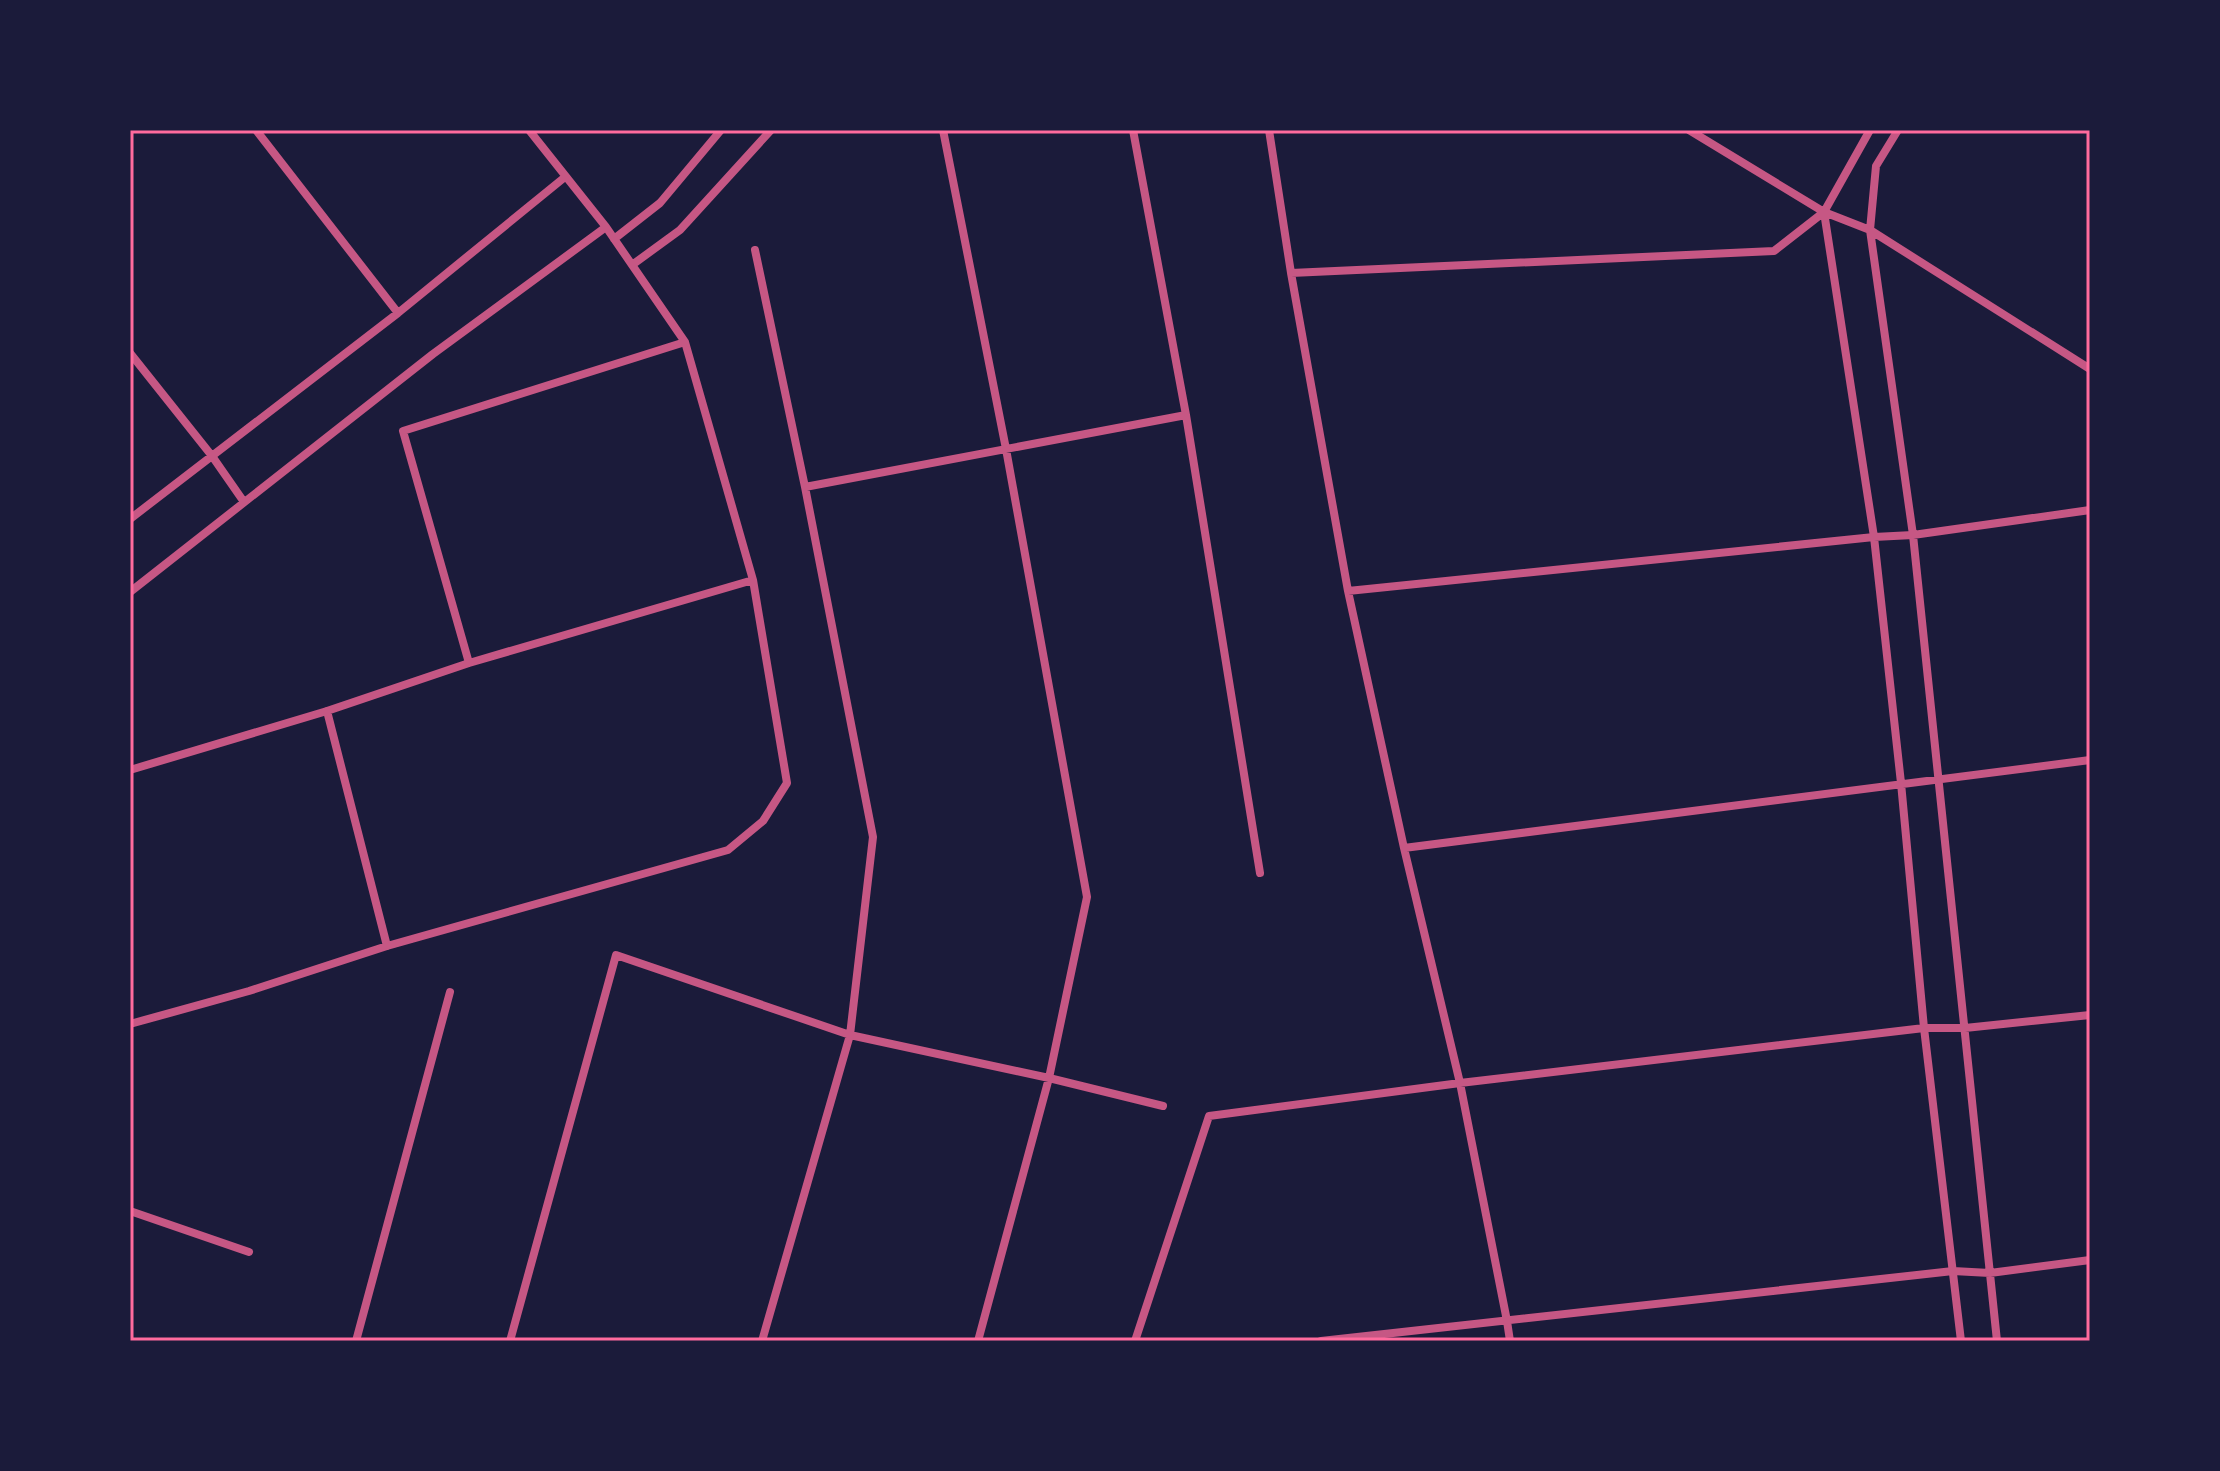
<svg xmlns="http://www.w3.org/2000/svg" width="2220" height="1471" viewBox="0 0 2220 1471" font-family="'Public Sans',sans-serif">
	<rect width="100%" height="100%" fill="#1b1b3a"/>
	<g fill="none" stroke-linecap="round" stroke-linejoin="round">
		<path stroke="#c65784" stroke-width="8" d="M256 130 398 313
			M943 130 1006 449 1087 897 1049 1078 978 1341
			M1133 130 1186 415 1260 873
			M1269 130 1291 273 1348 591 1404 848 1460 1083 1507 1321 1510 1341
			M1689 130 1824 212 1870 230 2090 369
			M1898 130 1876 166 1870 230 1913 535 1997 1341
			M1824 212 1874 537 1901 783 1924 1028 1961 1341
			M614 239 660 203 721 130
			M755 250 805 487 873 837 850 1035 762 1341
			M632 265 680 230 771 130
			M1291 273 1774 251 1824 212 1870 130
			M130 353 212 456 244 502
			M805 487 1186 415
			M130 519 398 313 565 177
			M1348 591 1874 537 1913 535 2090 510
			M130 592 433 354 606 227
			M469 663 753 580
			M327 711 387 946
			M130 770 327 711 469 663 403 431 685 342
			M1404 848 2090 760
			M130 1024 249 991 387 946 728 850 763 821 787 783 753 580 685 342 606 227 529 130
			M130 1211 249 1252
			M356 1341 450 992
			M510 1341 616 955 850 1035 1049 1078 1163 1106
			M1135 1341 1209 1116 1460 1083 1924 1028H1965L2090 1015
			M1321 1341 1953 1271 1990 1273 2090 1260"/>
	</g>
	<rect width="2220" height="1471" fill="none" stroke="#1b1b3a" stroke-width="264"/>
	<rect x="132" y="132" width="1956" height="1207" fill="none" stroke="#ff6b9d" stroke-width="3"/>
</svg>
